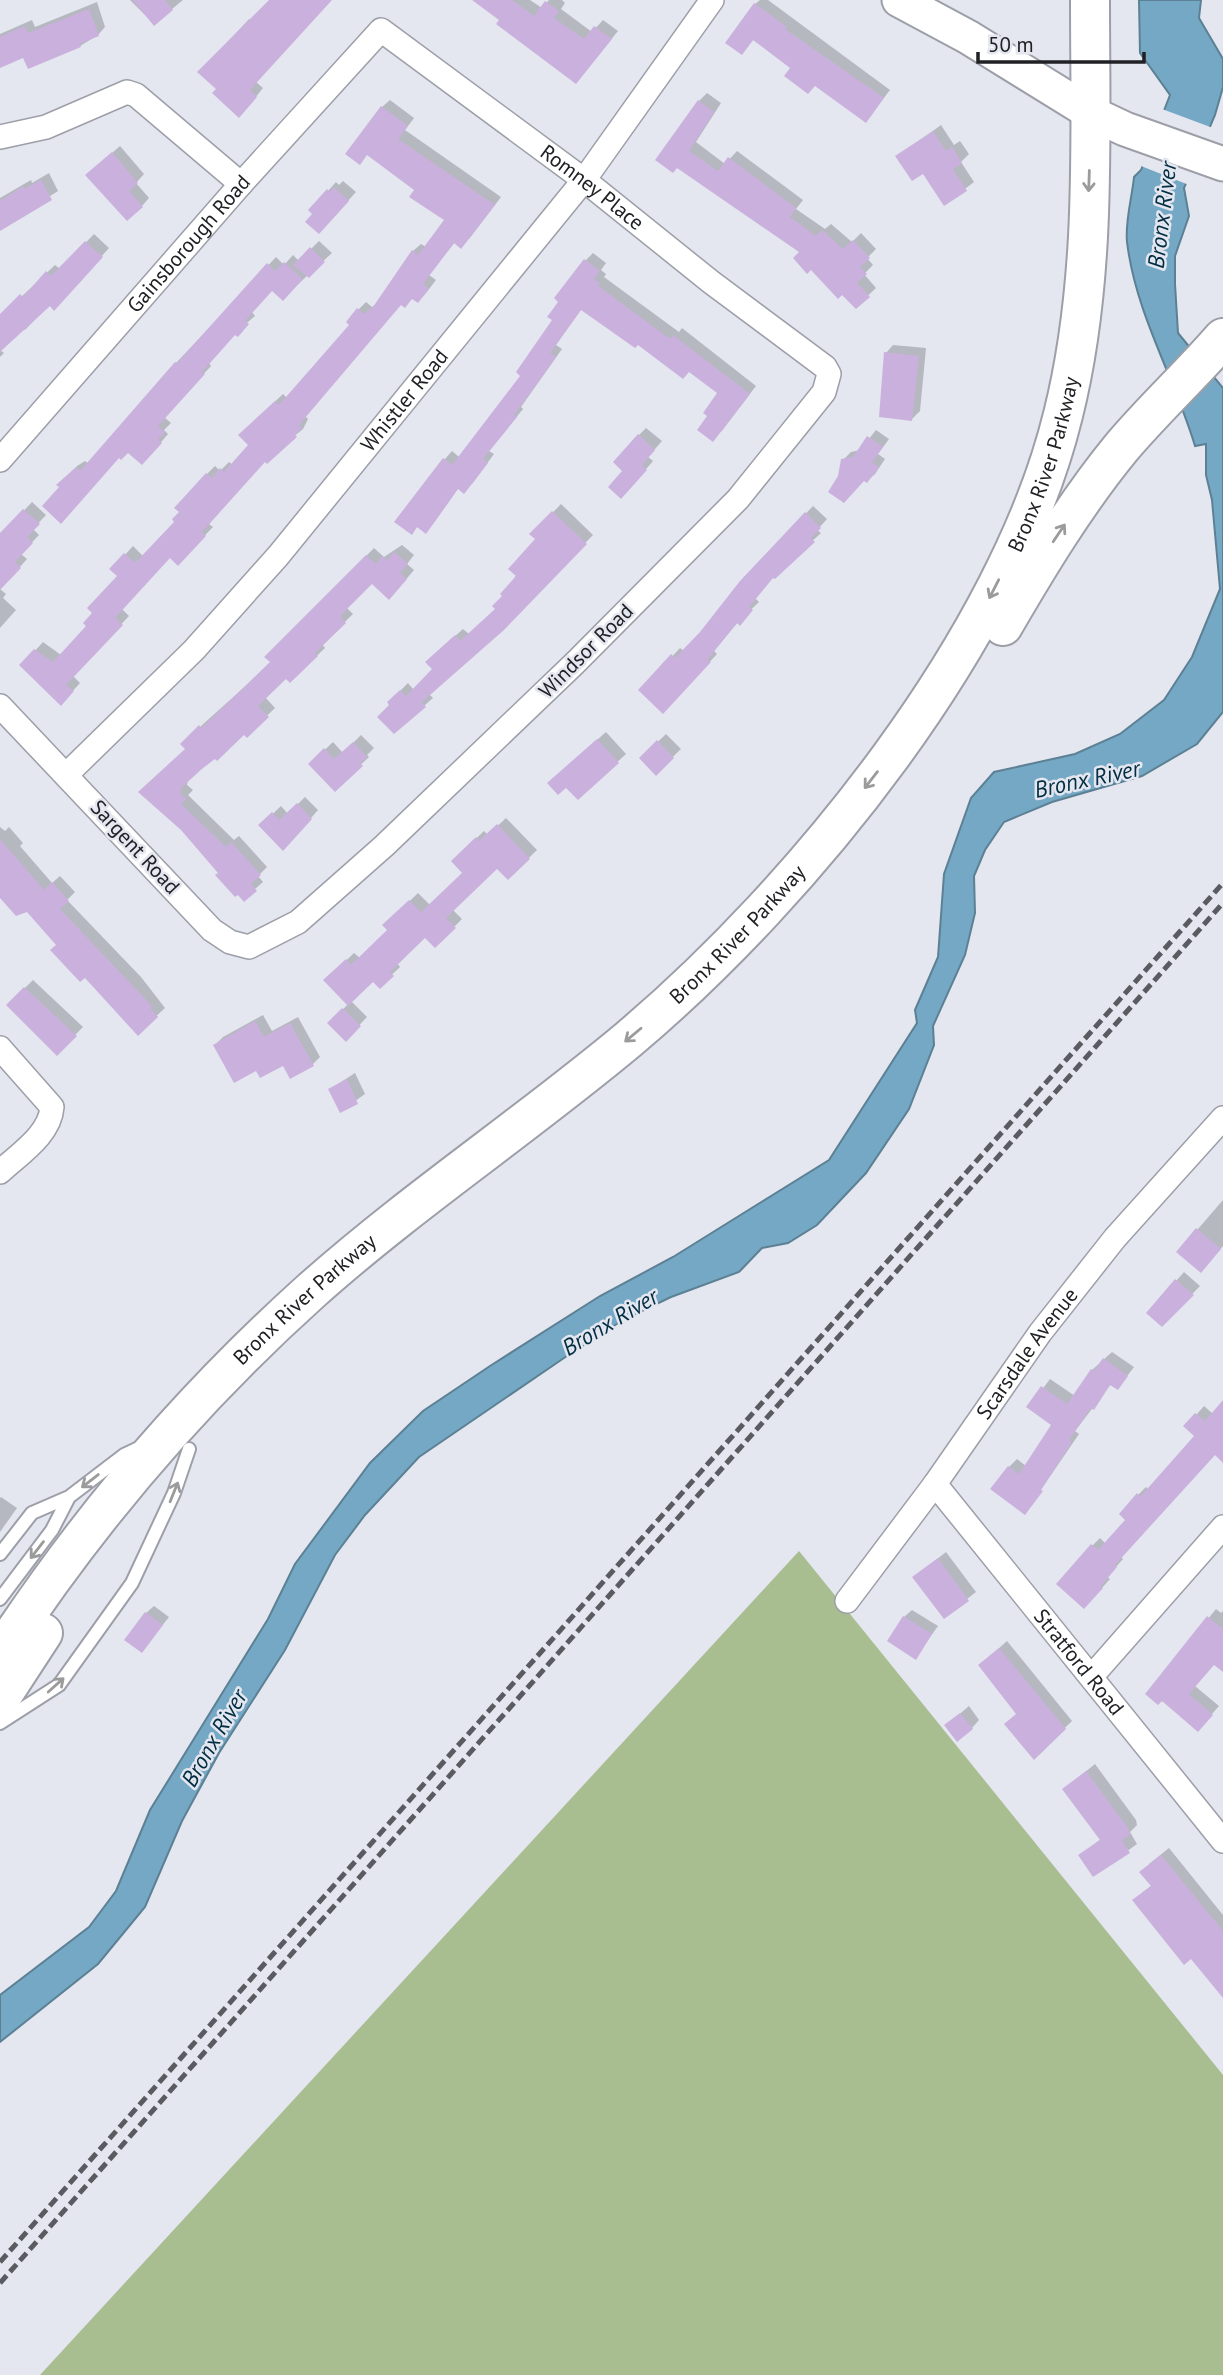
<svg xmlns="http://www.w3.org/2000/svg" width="1223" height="2375" viewBox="0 0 1223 2375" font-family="'PT Sans',sans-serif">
	<rect width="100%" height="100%" fill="#e4e6f0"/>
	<path fill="#a8bd90" d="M799 1551 1223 2075V2375H40Z"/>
	<path fill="#75a8c4" stroke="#5c8094" stroke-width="2" d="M1139 0H1201L1199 18 1223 59V87L1215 115 1184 188 1189 216 1175 256V284L1178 333 1223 388V712L1197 744 1142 776 1052 802 1004 822 985 850 974 876 975 913 965 955 933 1026 934 1045 909 1109 866 1173 817 1225 788 1243 762 1248 739 1272 671 1297 623 1320 564 1358 419 1457 365 1515 335 1555 285 1650 219 1753 182 1821 145 1907 98 1964 0 2042V1995L89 1927 116 1891 150 1810 268 1619 295 1564 370 1463 423 1411 490 1366 600 1296 673 1257 829 1160 917 1023 915 1010 938 957 944 874 971 798 994 772 1075 754 1120 734 1164 700 1192 657 1220 589 1212 500 1206 475V444L1195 446C1174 376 1136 315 1127 242 1125 220 1132 198 1134 177L1141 170 1170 95 1140 53Z"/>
	<path fill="#e4e6f0" d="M1162 109 1213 128 1189 185 1141 166Z"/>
	<path fill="#0003" d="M130 0H183L154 24Z
		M272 0H330L256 82 263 88 247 108 200 72 249 19 252 22Z
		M474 0H530L542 8 549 0H562L565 3 561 9 592 32 603 20 618 31 583 74Z
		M760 0H768L890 90 866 121 754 39 742 53 755 4Z
		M97 2 105 27 98 35 80 46 24 56 0 66V34L32 20 35 27Z
		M707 93 721 103 696 142 725 164 737 151 803 200 796 209 825 229 831 224 852 242 861 233 876 249 867 258 873 265 864 274 876 288 856 307 802 251 678 166 699 101Z
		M390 100 414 118 405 130 501 197 469 239 455 242 429 275 436 280 426 293 418 301 413 297 401 303 305 416 308 419 303 429 265 460 209 524 213 527 178 563 170 556 122 609 129 616 73 676 80 683 61 704 21 666 43 642 61 655 89 626 120 575 112 569 133 546 144 557 177 522 181 512 177 507 207 474 215 466 220 471 229 462 233 465 251 445 248 427 283 394 287 398 352 325 358 310 366 302 372 307 377 303 413 251 421 244 426 247 446 220 416 190 382 107Z
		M941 125 954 145 960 141 969 154 961 162 974 182 945 204 924 172 898 156Z
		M120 146 144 174 136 183 149 198 142 206 95 168Z
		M49 173 58 191 0 228V198L31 180 32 183Z
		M343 181 356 192 327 224 311 210 336 182 339 185Z
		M94 234 109 248 62 301 50 304 25 330 22 327 0 350 4 353 0 357V317L55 265 60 269Z
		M319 241 332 253 283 298 273 289 252 312 255 316 235 333 209 363 211 366 164 417 171 423 164 430 168 434 150 455 128 451 44 506 77 466 85 461 89 464 176 363 276 257 284 265 293 255 299 261Z
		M593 253 606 263 601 270 606 274 604 277 679 332 682 328 756 386 721 432 710 415 719 393 690 371 582 308 556 345 562 349 521 407 523 409 489 451 494 454 472 484 459 487 433 524 418 526 412 532 397 522 445 459 452 451 459 457 523 375 585 261Z
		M893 345 926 348 920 411 912 419 886 353Z
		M646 428 662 441 648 457 653 461 629 489 625 471 639 435Z
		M876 430 889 439 878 454 885 459 875 474 867 481 840 477 843 460 851 452 860 450Z
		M32 502 46 515 33 529 39 535 21 554 27 559 0 589V536Z
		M561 504 593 535 502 628 429 694 433 698 425 705 394 732 389 702 408 683 414 690 434 669 435 654 463 629 469 634 497 608 537 539 532 534Z
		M813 506 827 519 817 530 821 533 774 576 755 598 759 602 738 622 714 651 717 654 671 704 641 690 680 648 684 651 701 633 741 582Z
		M402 545 414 555 407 564 414 570 397 590 372 582 346 607 353 614 322 644 325 648 290 681 286 677 265 697 275 708 247 735 244 732 188 779 187 785 193 790 188 795 234 840 239 836 267 867 258 876 263 882 255 889 220 873 182 829 140 792 187 749 190 736 272 662 267 657 374 548 384 557Z
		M0 589 6 594 3 598 16 610 0 628Z
		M606 732 626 754 578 798 557 775Z
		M666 734 681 749 656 773 641 758Z
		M361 735 374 748 367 755 369 757 335 789 310 764 333 742 343 753Z
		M305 797 318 810 291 841 261 825 281 806 288 814Z
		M506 818 537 850 508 878 497 867 452 909 462 919 435 946 426 936 397 963 400 967 380 986 374 979 351 1001 367 1017 346 1039 330 1023 348 1004 326 980 354 953 360 958 389 930 385 925 418 893 430 905 464 873 453 861 484 831 488 835Z
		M0 827 5 831 9 827 23 843 20 846 52 883 60 876 75 892 67 900 141 977 165 1008 138 1033 28 910 0 895Z
		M33 980 83 1027 57 1053 8 1005Z
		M263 1015 272 1031 298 1017 320 1057 312 1065 284 1063 257 1069 215 1045 223 1037Z
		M355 1073 365 1094 341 1111 330 1089Z
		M1223 1200V1246L1208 1263 1178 1252Z
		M1184 1272 1200 1286 1162 1325 1148 1313Z
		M1112 1352 1134 1367 1118 1388 1111 1384 1075 1431 1079 1434 1025 1513 1009 1467 1017 1459 1026 1466 1054 1424 1029 1407 1050 1379 1075 1396 1092 1370Z
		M1223 1403V1446L1121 1557 1123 1559 1107 1577 1110 1579 1092 1599V1546L1100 1538 1106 1544 1128 1520 1138 1495 1146 1487 1149 1490 1196 1436 1185 1426 1197 1414 1204 1406 1213 1414Z
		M1 1497 17 1508 0 1532V1498Z
		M946 1552 976 1592 944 1617 914 1577Z
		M154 1606 169 1617 142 1651 146 1613Z
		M1216 1609 1221 1613 1223 1611V1664L1214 1663 1195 1686 1219 1706 1205 1722 1147 1694Z
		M912 1610 938 1626 916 1657 904 1617Z
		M1007 1641 1072 1721 1034 1758 1018 1714 988 1658Z
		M969 1706 979 1720 972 1728 947 1725Z
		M1095 1764 1136 1820 1137 1825 1130 1832 1137 1844 1094 1875 1080 1855 1101 1839 1064 1789Z
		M1169 1848 1223 1915V1995L1142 1893 1152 1885 1149 1864Z"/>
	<path fill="#cab1dd" d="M133 0H165L173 10 154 26Z
		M269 0H332L250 90 257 97 239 118 212 93 216 89 197 72Z
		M472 0H512L534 16 545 1 559 11 554 18 584 39 594 26 612 39 576 84 496 24 499 20Z
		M754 3 787 27 785 29 884 98 866 123 815 86 808 94 784 76 790 68 753 40 742 55 725 43Z
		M89 9 99 36 79 44 81 47 28 69 23 58 0 68V37L24 26 28 33Z
		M698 100 714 112 689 151 718 171 728 157 796 208 790 217 816 236 822 230 843 249 853 240 870 258 860 267 867 274 857 283 870 297 856 309 842 295 838 299 811 270 807 274 793 258 799 252 677 168 673 173 655 160Z
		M381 106 408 126 398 139 495 205 461 249 454 243 423 284 429 289 418 303 412 299 405 308 401 305 299 425 302 428 295 435 297 437 267 464 265 462 202 532 206 536 178 566 170 558 115 618 123 625 66 685 74 691 61 706 19 665 34 649 53 662 86 626 83 623 92 613 87 608 117 576 109 569 124 553 135 563 174 522 172 519 179 512 174 508 206 473 212 478 220 468 224 472 248 445 238 435 275 401 279 405 349 325 346 322 357 308 364 314 373 307 412 250 418 255 444 220 409 197 414 190 367 155 360 165 345 154Z
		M933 131 946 151 952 147 962 163 953 169 967 191 944 206 923 174 912 181 895 156Z
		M112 152 138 183 129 191 143 207 127 221 85 175Z
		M41 180 52 200 0 231V201L23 186 24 189Z
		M334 187 349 201 319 234 305 222 312 214 308 210 327 189 330 192Z
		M85 241 103 257 54 311 50 306 0 352V314L20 294 23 297 46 271 51 276Z
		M310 247 325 262 309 278 293 265Z
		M584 259 600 271 594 279 600 283 598 286 670 339 673 335 750 394 713 442 697 430 707 416 703 413 717 393 689 372 683 379 638 345 635 348 581 310 550 353 556 357 514 415 517 417 483 459 488 463 464 494 458 489 426 534 417 527 412 535 394 522 443 458 452 465 520 376 516 372 552 320 547 317 558 302 554 298Z
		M284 262 303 279 283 301 272 291 245 321 249 324 238 337 235 335 202 372 205 374 158 426 165 432 158 439 162 443 142 465 128 453 121 460 119 458 61 524 42 506 59 487 56 485 76 467 80 471 175 362 177 363 267 263 275 271Z
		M884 352 919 356 912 421 879 417Z
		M638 434 655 450 642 465 647 470 621 499 608 487 622 471 613 462Z
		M867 436 883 447 872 462 879 467 867 483 864 481 844 503 828 492 838 476 841 459 853 457Z
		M23 509 40 524 27 537 33 543 15 562 21 568 0 590V533Z
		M552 511 587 544 504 630 422 702 426 707 394 734 377 717 389 705 387 702 400 690 406 696 432 669 425 662 455 635 460 641 495 609 492 606 502 596 500 594 516 576 508 569 535 539 529 534Z
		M805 512 821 528 811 538 815 542 775 579 773 578 749 607 753 610 740 626 737 623 707 660 711 662 663 714 638 690 671 654 675 658 700 632 740 581Z
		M394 552 408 564 400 573 407 579 389 600 372 584 340 616 346 623 315 653 318 656 290 683 286 679 258 706 269 717 247 738 244 735 217 761 215 759 203 768 181 788 180 793 186 799 181 804 226 847 231 842 261 875 251 884 257 891 244 902 238 895 235 897 215 875 218 873 181 830 138 792 185 749 180 744 199 725 201 728 208 722 270 662 264 657 366 555 376 564 382 556 387 560Z
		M597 739 619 763 578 800 566 788 558 795 547 783Z
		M657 740 674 758 656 776 639 758Z
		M353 742 367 757 360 763 363 766 335 792 308 764 324 748 334 759Z
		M297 803 312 819 283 851 258 825 272 812 279 820Z
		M497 824 530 859 508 880 497 869 446 918 456 928 435 948 425 938 390 972 394 976 380 989 373 982 348 1006 323 980 346 959 351 965 387 930 382 925 409 900 421 912 462 873 451 861 476 837 479 841Z
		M0 839 44 890 52 882 69 901 60 909 152 1006 150 1008 158 1017 138 1036 85 978 80 982 50 950 56 945 27 912 16 916 0 898Z
		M24 987 77 1036 57 1056 6 1005Z
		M342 1008 361 1026 346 1042 327 1023Z
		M255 1021 264 1037 290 1023 314 1066 290 1079 283 1066 260 1078 256 1071 234 1083 213 1045Z
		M347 1079 358 1104 340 1113 328 1089Z
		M1196 1228 1221 1249 1201 1273 1176 1252Z
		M1175 1279 1194 1295 1162 1327 1146 1313Z
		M1103 1358 1128 1376 1118 1390 1110 1385 1094 1410 1091 1408 1069 1440 1072 1442 1041 1490 1043 1491 1025 1515 990 1489 1008 1466 1019 1474 1051 1425 1026 1407 1041 1386 1067 1404 1091 1369 1094 1371Z
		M1223 1400V1463L1215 1455 1115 1565 1117 1567 1101 1586 1103 1588 1084 1609 1056 1584 1091 1544 1098 1550 1125 1520 1119 1514 1137 1493 1140 1497 1194 1436 1183 1426 1195 1413 1205 1421Z
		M938 1558 969 1601 944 1619 912 1577Z
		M145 1612 163 1625 142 1653 124 1640Z
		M903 1616 932 1634 916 1660 887 1641Z
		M1207 1616 1223 1629V1672L1214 1665 1189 1694 1213 1715 1198 1732 1162 1701 1158 1705 1145 1694Z
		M999 1648 1066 1729 1034 1760 1004 1724 1016 1714 978 1665Z
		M960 1713 973 1729 957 1742 944 1725Z
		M1086 1771 1128 1828 1130 1835 1122 1840 1130 1853 1093 1877 1078 1855 1100 1840 1062 1789Z
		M1161 1855 1223 1931V1998L1191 1959 1184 1965 1132 1900 1151 1886 1139 1872Z"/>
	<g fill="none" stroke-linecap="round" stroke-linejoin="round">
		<g stroke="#9d9fa8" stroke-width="16">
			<path id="lane" d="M0 1554 32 1513 69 1497 124 1455 141 1447
				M0 1599 52 1530 69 1497
				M0 1723 59 1685 132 1583 174 1493 189 1449"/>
		</g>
		<g stroke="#9d9fa8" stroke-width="26">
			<g id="street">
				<path d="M0 137 46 127 127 92 136 95 241 184"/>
				<path id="s1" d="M0 460 241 184 381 30 584 180 711 282 825 367 829 374 824 392 738 499 575 663 384 846 298 922 249 947 230 942 212 930 0 706"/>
				<path id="s2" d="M67 774 194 650 278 556 584 180 712 0"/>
				<path d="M0 1048 52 1107C50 1135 19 1154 0 1172"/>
				<path id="s3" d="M935 1484 1223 1841"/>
				<path id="s4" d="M847 1601 935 1484 1040 1333 1115 1238 1223 1118"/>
				<path d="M1092 1676 1223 1527"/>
			</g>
		</g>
		<g stroke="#9d9fa8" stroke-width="37">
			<path id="secondary" d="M899 0 968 37 1091 113 1125 129 1223 164"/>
		</g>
		<g stroke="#9d9fa8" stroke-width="42">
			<g id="highway">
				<path d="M1003 626C1039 564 1076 503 1121 448 1153 410 1190 376 1223 338"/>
				<path id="s5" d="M0 1654C87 1521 192 1398 311 1291 412 1201 525 1126 629 1039 804 891 1008 640 1063 415 1097 280 1090 138 1090 0"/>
				<path d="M0 1699 43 1633"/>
			</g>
		</g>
		<use href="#lane" stroke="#fff" stroke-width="12"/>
		<use href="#street" stroke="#fff" stroke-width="23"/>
		<use href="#secondary" stroke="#fff" stroke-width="33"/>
		<use href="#highway" stroke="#fff" stroke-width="38"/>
		<path stroke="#5a5b60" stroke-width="5" stroke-dasharray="10 5" stroke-linecap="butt" d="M0 2262 1223 883
			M0 2283 1223 903"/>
	</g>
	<defs><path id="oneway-shaft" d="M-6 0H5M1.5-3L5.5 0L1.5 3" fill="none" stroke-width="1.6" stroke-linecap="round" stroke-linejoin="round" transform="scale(1.75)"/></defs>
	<g stroke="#9b9b9c">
		<use href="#oneway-shaft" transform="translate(1089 181) rotate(92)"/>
		<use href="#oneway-shaft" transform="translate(1059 533) rotate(-56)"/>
		<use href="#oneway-shaft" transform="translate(994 589) rotate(117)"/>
		<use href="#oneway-shaft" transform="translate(871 780) rotate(128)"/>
		<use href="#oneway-shaft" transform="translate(633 1035) rotate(140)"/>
		<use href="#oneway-shaft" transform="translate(90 1481) rotate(142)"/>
		<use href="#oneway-shaft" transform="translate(174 1492) rotate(-68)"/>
		<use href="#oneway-shaft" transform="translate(37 1550) rotate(128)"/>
		<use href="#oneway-shaft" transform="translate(56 1685) rotate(-42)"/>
	</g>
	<g text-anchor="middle" stroke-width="5" stroke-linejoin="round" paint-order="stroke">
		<g font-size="21" fill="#202124" stroke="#e4e6f0">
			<text dy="7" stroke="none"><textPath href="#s1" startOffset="838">Romney Place</textPath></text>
			<text dy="7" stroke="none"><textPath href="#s1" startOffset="287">Gainsborough Road</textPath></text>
			<text dy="7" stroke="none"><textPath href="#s2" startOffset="504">Whistler Road</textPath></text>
			<text dy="7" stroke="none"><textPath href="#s5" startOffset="1603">Bronx River Parkway</textPath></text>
			<text transform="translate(586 651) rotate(-45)" y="7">Windsor Road</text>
			<text transform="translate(135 847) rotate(47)" y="7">Sargent Road</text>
			<text dy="7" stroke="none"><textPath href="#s5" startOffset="1036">Bronx River Parkway</textPath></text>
			<text dy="7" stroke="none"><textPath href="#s5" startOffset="469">Bronx River Parkway</textPath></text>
			<text dy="7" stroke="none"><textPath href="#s4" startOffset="306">Scarsdale Avenue</textPath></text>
			<text dy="7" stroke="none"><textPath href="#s3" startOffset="229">Stratford Road</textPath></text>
		</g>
		<g font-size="23" font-style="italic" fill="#012e42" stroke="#e4e6f0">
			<text transform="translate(1162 215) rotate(-83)" y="8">Bronx River</text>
			<text transform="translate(1087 779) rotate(-12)" y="8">Bronx River</text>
			<text transform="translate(610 1322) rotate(-31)" y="8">Bronx River</text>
			<text transform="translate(214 1738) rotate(-60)" y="8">Bronx River</text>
		</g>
	</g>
	<path d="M978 52v10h166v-10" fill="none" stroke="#202124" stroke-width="3.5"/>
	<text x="988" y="52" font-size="21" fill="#202124" stroke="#e4e6f0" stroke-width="5" paint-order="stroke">50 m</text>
</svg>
